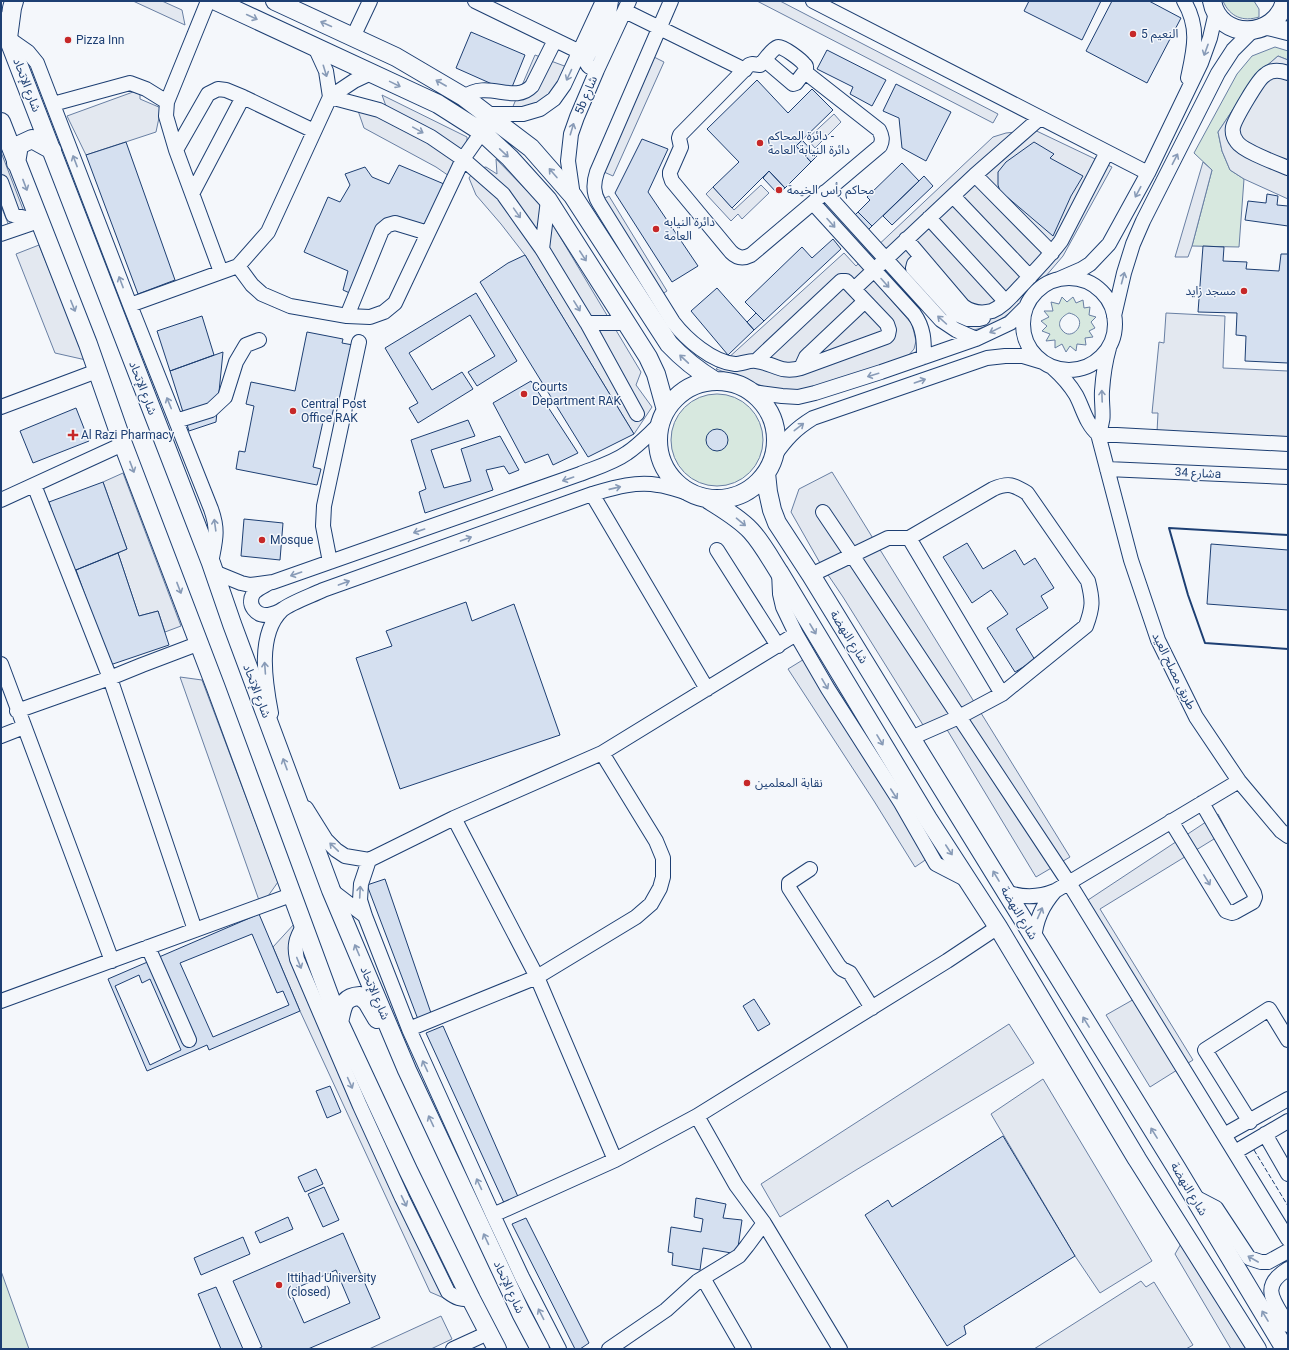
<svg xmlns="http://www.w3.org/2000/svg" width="1289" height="1350" viewBox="0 0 1289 1350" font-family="Roboto,'Noto Sans Arabic',sans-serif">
	<rect width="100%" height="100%" fill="#f4f7fb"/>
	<path fill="#d7e8df" stroke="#687fa3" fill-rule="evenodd" d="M1223 1H1254L1259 9V17C1243 22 1230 17 1223 1Z
		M1275 47 1288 51V60L1278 56 1256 75 1218 132 1222 151 1230 170 1244 179 1239 247 1192 246 1212 170 1194 153 1237 74 1252 56Z
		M1062 297 1067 302 1073 297 1076 303 1083 300 1084 308 1090 307 1089 315 1096 317 1091 322 1095 328 1089 331 1093 337 1085 338 1086 345 1077 344 1076 351 1070 346 1066 352 1062 344 1055 348V340L1046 341 1050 334 1042 331 1047 326 1041 321 1049 317 1044 311H1053L1051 302 1059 304ZM1069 313C1092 318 1072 344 1062 330 1056 323 1062 316 1069 313Z
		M671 440a46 46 0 1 1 92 0a46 46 0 1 1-92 0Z
		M1 1271 29 1349H1Z"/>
	<path fill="#e3e8f0" stroke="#687fa3" d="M133 1H162L182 10 185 25Z
		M757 1H780L998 114 993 123Z
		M535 55 567 67 544 104 511 111Z
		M1278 56 1288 60V199L1244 179 1230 170 1222 151 1218 132 1256 75Z
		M654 57 664 62 613 176 604 172Z
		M133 92 140 94V99L161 108 156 132 86 155 67 116Z
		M382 95 467 137V150L454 154 452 178 436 167 364 128 356 105 387 109Z
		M834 114 841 122 815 148 807 139Z
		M1024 125 1112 167 1063 256 1021 305 993 325 970 331 945 318 905 272 884 292 912 324 916 341 914 349 908 356 821 385 793 391 768 388 716 369 844 253 856 266 993 137 1006 133 1016 132Z
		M1 152 26 217 13 236 1 206Z
		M496 159 544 208 542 225H553L641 372 636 385 652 407 634 434 525 255 501 224 476 195 469 178 475 169 486 167 497 174Z
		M1203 162 1212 170 1192 246 1188 257H1175Z
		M761 185 769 193 742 219 738 214 731 221 706 194 713 187 734 210Z
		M609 196 667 291 659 296 601 200Z
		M39 245 86 360 55 353 16 254Z
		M1166 313 1225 316 1223 368 1288 371V438L1157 432 1158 413H1152L1159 342 1164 343Z
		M832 472 1070 857 1036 877 943 723 928 733 843 597 820 563 791 512 799 489Z
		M123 473 181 626 165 632 158 611 139 616 118 553 127 549 103 482Z
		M814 653 940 850 915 867 874 801 788 669Z
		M180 677 202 680 278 882 261 906Z
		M1218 814 1227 831 1100 909 1193 1060 1150 1087 1106 1015 1136 998 1082 904Z
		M295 923 467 1308 430 1292 300 1011 273 947Z
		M1009 1024 1034 1063 856 1170 780 1217 761 1184Z
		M1043 1079 1152 1261 1100 1293 1075 1256 991 1114Z
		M1182 1242 1247 1349H1231L1175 1254Z
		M1141 1281 1146 1287 1154 1282 1193 1345 1186 1349H1034Z
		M441 1316 452 1339 431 1349H369Z"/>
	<path fill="#d5e0f0" stroke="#1d3f73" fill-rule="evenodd" d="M1029 1H1101L1082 40 1024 11Z
		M1112 1H1149L1181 18 1147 83 1086 51Z
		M471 32 525 55 510 92 456 68Z
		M827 50 886 80 872 106 850 94 853 87 817 69Z
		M757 80 788 113 812 89 833 110 796 146 811 162 785 188 769 171 732 208 713 187 739 162 707 129Z
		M896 84 951 112 926 161 902 148 899 118 883 111Z
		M642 139 668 149 648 192 698 266 672 282 615 193Z
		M802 140 817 156 811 162 796 146Z
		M126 142 175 280 138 294 86 155Z
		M1034 142 1054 154 1050 158 1083 176 1071 196 1053 236 1000 191 998 185V172L1006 162Z
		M902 163 919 181 872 226 858 212 870 200 867 197Z
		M399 165 444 184 419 238 383 223 354 295 343 290 348 271 304 252 328 197 340 202 350 185 345 174 365 167 372 177 389 184Z
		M769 171 785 188 778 194 763 178Z
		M924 176 933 186 892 225 883 216Z
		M1267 194 1278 196 1277 205 1288 206V226L1245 220 1248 201 1266 203Z
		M858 212 872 226 868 230 852 218Z
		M833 239 841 249 764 321 745 302 802 247 812 258Z
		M1203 246 1224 247 1223 261 1247 262 1246 269 1279 271 1281 254H1288V363L1245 361 1246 336 1236 335 1237 313 1198 312Z
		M525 255 634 434 588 457 480 282 508 263Z
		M717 288 754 330 728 355 691 311Z
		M476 293 517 361 477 386 468 372 495 356 470 315 409 353 432 390 462 372 473 389 418 423 409 408 418 403 385 348Z
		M756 313 764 321 754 330 747 322Z
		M202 316 214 355 170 371 157 331Z
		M307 332 343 339 342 343 353 345 343 398 336 399 331 419 324 417 313 467 321 469 317 485 236 469 239 451 245 452 254 406 246 404 251 382 295 391Z
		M223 352 216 422 189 431 170 371Z
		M531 381 578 453 553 465 548 454 525 463 493 403Z
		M76 408 89 441 33 463 20 431Z
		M468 420 475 436 431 450 444 488 471 481 461 449 500 436 519 470 509 474 504 466 486 470 493 490 425 513 419 492 426 489 411 440Z
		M706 440a11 11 0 1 1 22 0a11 11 0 1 1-22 0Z
		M103 482 127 549 71 572 49 502Z
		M244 519 283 523 280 560 241 556Z
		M967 543 983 569 1015 550 1024 565 1035 558 1054 588 1041 596 1048 608 1016 629 1035 660 1015 672 987 628 1008 614 991 590 972 603 943 557Z
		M1211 544 1288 550V610L1207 604Z
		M118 553 139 616 158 611 169 645 110 665 76 570Z
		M466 602 472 621 514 604 560 735 400 789 356 658 392 646 386 631Z
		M385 879 432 1016 419 1022 367 885Z
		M259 914 300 1011 209 1050 207 1045 147 1071 108 979Z
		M252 934 277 993 283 991 289 1005 213 1037 180 963Z
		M139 975 142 983 150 979 181 1050 150 1065 115 986Z
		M754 999 770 1024 758 1031 743 1006Z
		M443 1026 519 1199 505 1205 426 1033Z
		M330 1086 341 1112 327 1118 316 1091Z
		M1003 1136 1075 1256 964 1326 966 1334 947 1346 865 1215 888 1200 892 1207Z
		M316 1169 323 1184 305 1192 298 1177Z
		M324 1187 339 1220 323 1227 308 1194Z
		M696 1198 726 1204 723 1218 742 1220 737 1254 703 1248 700 1270 672 1265 673 1253 668 1252 671 1227 701 1232 703 1219 694 1217Z
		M288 1217 293 1229 260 1243 255 1232Z
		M526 1218 589 1343 580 1349H575L512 1224Z
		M343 1233 380 1318 308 1349H258L262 1347 233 1281ZM336 1270 350 1303 304 1323 290 1291Z
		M243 1237 250 1254 201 1275 194 1258Z
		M216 1287 243 1349H221L198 1294Z"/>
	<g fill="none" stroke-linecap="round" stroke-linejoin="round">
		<g stroke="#1d3f73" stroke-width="16">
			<path id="minor" d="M208 1 167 102 166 116 176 150 221 272
				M475 1 580 52
				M671 1 597 172C593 184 593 193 599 203L673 322C686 339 712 362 735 364 742 364 749 360 756 361 774 363 780 374 801 368L886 337 888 335 889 330 887 324 848 283 846 281H841L756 361
				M813 1 1148 173
				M1184 1C1200 28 1194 50 1188 78
				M625 11 745 70
				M353 37 370 1
				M8 38 28 52 37 63 130 305 211 509C219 531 215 541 211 563
				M315 47 326 71 330 97
				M765 60 793 84 796 83 806 70C806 67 807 66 804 64 801 60 783 46 778 47 771 49 765 61 760 65L752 64 749 65 680 135 679 138 681 147 670 172V175L672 181 731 252C737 258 743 259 751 255L880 146C883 140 882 136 879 130L805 72
				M597 70C591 68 587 67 586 60L609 13 611 1
				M1288 73C1280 70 1272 69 1265 75 1258 79 1235 119 1233 127 1232 132 1234 138 1237 142 1243 151 1276 163 1288 168
				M330 97 379 110 431 137 463 159 503 194 542 249 587 323 637 414
				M464 97C488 79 514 105 532 86L555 40
				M53 104 130 83 146 89 167 102
				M488 114H523L540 109 554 99 564 85 603 1
				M176 150 208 94 218 89 226 90 243 97 314 131
				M975 175 1052 253
				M1 182 13 215 39 221
				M193 192 243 97
				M825 192 941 320 956 330 976 339
				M573 196 568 161 571 134 577 117 597 70 629 1
				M953 196 1030 277
				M813 203 914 314C924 328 924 341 924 357
				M929 218 1005 301
				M1 234 39 221
				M906 239 963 306C971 312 981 314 992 311 1004 306 1013 294 1022 285 1035 271 1049 257 1061 241L1107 152
				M542 249 548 200
				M921 257 914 264 913 268 954 313 968 319H979L983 318
				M238 266 252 285 262 294 290 306 347 316 370 317 384 312 395 303 463 159 482 132
				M1023 324a46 46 0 1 1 92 0a46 46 0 1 1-92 0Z
				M1059 279 1082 269 1090 264 1109 244 1148 173 1201 63 1210 38 1216 12
				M854 289 975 175 1040 118
				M130 305 238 266 268 232 330 97 354 81 371 73
				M347 316 382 230 388 225 395 223 428 233
				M1114 316 1124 273 1133 244 1143 221 1218 73 1233 50 1252 31
				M587 323H627
				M801 368 806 357 810 353 865 301
				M1053 368C1062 376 1070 385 1076 395 1083 408 1086 424 1098 434L1131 560 1158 640 1196 717 1239 781 1281 831 1288 836
				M752 392 782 396 798 397 815 393 881 372 976 339 1010 323 1026 307
				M1 407 97 371
				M176 421 211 410 225 397 236 362 246 345 259 340
				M1098 434 1288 444
				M1098 434C1106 418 1101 408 1102 391 1103 376 1105 362 1109 348
				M774 456C786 439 795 429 813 418L987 358 1005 356H1023L1043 362
				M1107 469 1288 477
				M34 485 110 678 195 930
				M592 494 707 689
				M1 500 123 444
				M823 512 852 555 1069 883 1288 1239
				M909 538 1002 694
				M717 550 778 646
				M330 562 323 526 324 506 359 342
				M214 572 241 583 250 585 273 582 580 474C595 468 613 463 627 453 639 445 649 434 660 424
				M779 572 780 594 783 607 796 634 828 689 901 803 936 864 967 880
				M811 575 888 538H909L993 489C1009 482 1014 485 1027 493L1088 581C1093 601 1093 607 1086 626L1002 694 959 717 911 738
				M269 583C264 586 256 589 253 594 247 605 256 616 268 615 273 614 279 612 283 609
				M1 664 112 961
				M17 711 110 678 142 665 200 643
				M271 713C265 682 257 634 282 610 290 603 313 595 323 590L592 494C613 488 635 481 658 485 668 486 678 490 688 493
				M1 736 24 727
				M306 808 326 840 336 850 345 856 369 860 454 818 602 753 796 634
				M454 818 537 977 615 1160
				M1171 821 1226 911 1232 913 1235 912 1253 902 1255 897 1254 893 1202 803
				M369 860 361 884 360 900 365 916 409 1029 493 1215 522 1277 559 1349
				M810 869 789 883V888L839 966 842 969 850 973 872 1008
				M331 890 365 916
				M1006 892C1023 898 1038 898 1055 891L1239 781
				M303 927C296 938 294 946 297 959L360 1106 402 1198 448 1292C456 1298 461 1300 471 1299
				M1034 939C1036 920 1042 906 1055 891
				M148 947 189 1040
				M1 1001 291 895
				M409 1029 537 977 636 917 651 904 660 888 663 877V858L656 841 602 753
				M697 1116 736 1185 764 1223 840 1349
				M1250 1122 1205 1050 1269 1009 1288 1040
				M1265 1134 1288 1174
				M1224 1135 1288 1099
				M1235 1152 1288 1121
				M1193 1196 1216 1208 1249 1258 1261 1262H1268L1288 1251
				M493 1215 615 1160 697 1116 947 961 998 927
				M1288 1269C1258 1287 1275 1302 1288 1325
				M703 1278 744 1349
				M453 1349 488 1333
				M609 1349 666 1310 698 1281 739 1256 747 1246 764 1223"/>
		</g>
		<g stroke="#1d3f73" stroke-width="20">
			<path id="major" d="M216 1 438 104 482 132 510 158 548 200 648 357 656 374 666 410
				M275 1 396 57 464 97 531 148 573 196 669 344C684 360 697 370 715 381
				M1212 1C1219 41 1276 39 1285 1
				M1 21 8 38 211 563 232 624 331 890 407 1070 521 1313 540 1349
				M1268 26 1288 31
				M8 38 12 8 14 1
				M1 122 88 344 123 444 216 688 339 1022 408 1170 471 1299 497 1349
				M16 163 19 145 32 139 52 150
				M658 440a59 59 0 1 1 118 0a59 59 0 1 1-118 0Z
				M766 473 768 492 772 510 777 523 811 575 911 738 1177 1169 1285 1349
				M709 500C723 509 739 518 751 531 762 543 770 558 779 572L928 819 998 927 1137 1159 1257 1349
				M339 1022C343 1007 342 997 360 996L367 1002 377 1019"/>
		</g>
		<use href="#minor" stroke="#f4f7fb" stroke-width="14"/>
		<use href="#major" stroke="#f4f7fb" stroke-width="18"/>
		<path stroke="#1d3f73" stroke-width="1" stroke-dasharray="5 2" stroke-linecap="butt" d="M1254 1150 1288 1206"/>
		<path stroke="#1d3f73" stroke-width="2" d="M1288 535 1169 528 1188 595 1205 643 1288 649"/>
	</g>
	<defs><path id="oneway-shaft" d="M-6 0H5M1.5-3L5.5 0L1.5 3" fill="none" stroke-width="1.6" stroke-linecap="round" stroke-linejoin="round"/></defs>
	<g stroke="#889bb7">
		<use href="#oneway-shaft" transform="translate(252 17) rotate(25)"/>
		<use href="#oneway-shaft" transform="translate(326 24) rotate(-156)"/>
		<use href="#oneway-shaft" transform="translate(1206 50) rotate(110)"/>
		<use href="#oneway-shaft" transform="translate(325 71) rotate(73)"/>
		<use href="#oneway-shaft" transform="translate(569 75) rotate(115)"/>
		<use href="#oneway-shaft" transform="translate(441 83) rotate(-150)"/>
		<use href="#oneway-shaft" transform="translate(395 84) rotate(26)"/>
		<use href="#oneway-shaft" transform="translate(572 129) rotate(-73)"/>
		<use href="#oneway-shaft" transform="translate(418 130) rotate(29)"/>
		<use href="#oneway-shaft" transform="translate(504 153) rotate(43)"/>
		<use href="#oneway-shaft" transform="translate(1175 159) rotate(-63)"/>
		<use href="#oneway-shaft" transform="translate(75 161) rotate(-111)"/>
		<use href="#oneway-shaft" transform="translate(553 173) rotate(-131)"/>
		<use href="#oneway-shaft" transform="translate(25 185) rotate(69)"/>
		<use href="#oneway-shaft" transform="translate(1138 192) rotate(118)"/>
		<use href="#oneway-shaft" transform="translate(517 213) rotate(55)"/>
		<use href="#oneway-shaft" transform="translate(831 223) rotate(48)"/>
		<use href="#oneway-shaft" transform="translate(583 256) rotate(57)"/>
		<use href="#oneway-shaft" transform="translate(1123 278) rotate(-75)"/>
		<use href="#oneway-shaft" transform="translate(121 282) rotate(-111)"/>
		<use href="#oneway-shaft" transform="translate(885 283) rotate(48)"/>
		<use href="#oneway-shaft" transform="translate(73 306) rotate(68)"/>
		<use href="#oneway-shaft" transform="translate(577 306) rotate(58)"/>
		<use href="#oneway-shaft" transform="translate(942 320) rotate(-138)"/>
		<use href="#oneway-shaft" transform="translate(995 330) rotate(154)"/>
		<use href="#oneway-shaft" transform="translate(684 359) rotate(-137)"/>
		<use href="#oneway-shaft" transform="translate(873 375) rotate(163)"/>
		<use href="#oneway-shaft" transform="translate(920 381) rotate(-19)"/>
		<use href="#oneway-shaft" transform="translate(1102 396) rotate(-92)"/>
		<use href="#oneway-shaft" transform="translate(169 403) rotate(-112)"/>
		<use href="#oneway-shaft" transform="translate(799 427) rotate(-38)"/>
		<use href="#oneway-shaft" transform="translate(132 467) rotate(69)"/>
		<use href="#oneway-shaft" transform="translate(568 479) rotate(161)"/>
		<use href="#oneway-shaft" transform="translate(615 488) rotate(-13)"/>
		<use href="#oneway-shaft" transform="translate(741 522) rotate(40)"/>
		<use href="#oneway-shaft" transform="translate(215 525) rotate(-98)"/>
		<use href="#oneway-shaft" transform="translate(419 531) rotate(161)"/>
		<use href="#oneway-shaft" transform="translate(466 539) rotate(-20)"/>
		<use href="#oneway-shaft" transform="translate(296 574) rotate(161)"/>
		<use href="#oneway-shaft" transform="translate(344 583) rotate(-20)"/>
		<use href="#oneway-shaft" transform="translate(179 588) rotate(69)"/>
		<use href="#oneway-shaft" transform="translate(813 629) rotate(59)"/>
		<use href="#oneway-shaft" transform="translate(265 668) rotate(-94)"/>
		<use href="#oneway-shaft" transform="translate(825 684) rotate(60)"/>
		<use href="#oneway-shaft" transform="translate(880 740) rotate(59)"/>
		<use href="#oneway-shaft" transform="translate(285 764) rotate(-110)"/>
		<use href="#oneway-shaft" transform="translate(894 794) rotate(57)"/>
		<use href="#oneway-shaft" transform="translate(334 847) rotate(-136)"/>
		<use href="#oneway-shaft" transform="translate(949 850) rotate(57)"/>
		<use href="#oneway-shaft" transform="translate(996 876) rotate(-121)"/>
		<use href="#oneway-shaft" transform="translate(1207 880) rotate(59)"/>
		<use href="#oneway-shaft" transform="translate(360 892) rotate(-87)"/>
		<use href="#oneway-shaft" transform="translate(1040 913) rotate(-66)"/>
		<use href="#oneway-shaft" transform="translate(357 950) rotate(-113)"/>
		<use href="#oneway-shaft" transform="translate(299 963) rotate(68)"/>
		<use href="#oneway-shaft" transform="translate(1086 1022) rotate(-122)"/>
		<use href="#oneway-shaft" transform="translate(425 1066) rotate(-115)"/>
		<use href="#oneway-shaft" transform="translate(350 1083) rotate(66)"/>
		<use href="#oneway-shaft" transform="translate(431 1121) rotate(-115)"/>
		<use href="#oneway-shaft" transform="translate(1154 1133) rotate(-122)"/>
		<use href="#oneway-shaft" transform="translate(479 1184) rotate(-115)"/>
		<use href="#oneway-shaft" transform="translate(404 1201) rotate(64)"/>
		<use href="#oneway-shaft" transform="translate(486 1239) rotate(-115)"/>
		<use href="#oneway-shaft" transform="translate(1253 1259) rotate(-150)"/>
		<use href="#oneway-shaft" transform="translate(541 1314) rotate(-117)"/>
		<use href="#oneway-shaft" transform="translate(1265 1316) rotate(-121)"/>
	</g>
	<g fill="#c62828" stroke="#f4f7fb" stroke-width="1.5">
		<circle cx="1133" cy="34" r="4"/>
		<circle cx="68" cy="40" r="4"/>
		<circle cx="760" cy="143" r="4"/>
		<circle cx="779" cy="190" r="4"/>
		<circle cx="656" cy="229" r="4"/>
		<circle cx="1244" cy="291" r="4"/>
		<circle cx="524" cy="394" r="4"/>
		<circle cx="293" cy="411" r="4"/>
		<path d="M71 429h4v4h4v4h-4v4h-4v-4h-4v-4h4z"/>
		<circle cx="262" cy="540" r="4"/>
		<circle cx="747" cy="783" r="4"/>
		<circle cx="279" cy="1285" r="4"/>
	</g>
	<g text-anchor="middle" stroke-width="3" stroke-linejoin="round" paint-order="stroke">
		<g font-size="12" fill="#1d3f73" stroke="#f4f7fb" text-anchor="start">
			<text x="1141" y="38">النعيم 5</text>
			<text x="76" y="44">Pizza Inn</text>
			<text x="768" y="140">دائرة المحاكم -<tspan x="768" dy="14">دائرة النيابة العامة</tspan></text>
			<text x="787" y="194">محاكم رأس الخيمة</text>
			<text x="664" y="226">دائرة النيابه<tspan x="664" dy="14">العامة</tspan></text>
			<text x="1236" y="295" text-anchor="end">مسجد زايد</text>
			<text x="532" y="391">Courts<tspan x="532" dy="14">Department RAK</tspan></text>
			<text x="301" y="408">Central Post<tspan x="301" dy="14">Office RAK</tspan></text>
			<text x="81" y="439">Al Razi Pharmacy</text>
			<text x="270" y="544">Mosque</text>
			<text x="755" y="787">نقابة المعلمين</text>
			<text x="287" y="1282">Ittihad University<tspan x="287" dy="14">(closed)</tspan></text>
		</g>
		<g font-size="12" fill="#1d3f73" stroke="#f4f7fb">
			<text transform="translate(27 85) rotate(69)" y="4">شارع الإتحاد</text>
			<text transform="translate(586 95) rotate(-67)" y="4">5b شارع</text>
			<text transform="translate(143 388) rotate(69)" y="4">شارع الإتحاد</text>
			<text transform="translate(1198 473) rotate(3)" y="4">شارع 34a</text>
			<text transform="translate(849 637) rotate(58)" y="4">شارع النهضة</text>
			<text transform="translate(1174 671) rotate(64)" y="4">طريق مصلح العيد</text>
			<text transform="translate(257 691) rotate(69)" y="4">شارع الإتحاد</text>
			<text transform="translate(1019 913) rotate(59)" y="4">شارع النهضة</text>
			<text transform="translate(375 993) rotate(67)" y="4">شارع الإتحاد</text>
			<text transform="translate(1189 1189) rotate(59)" y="4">شارع النهضة</text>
			<text transform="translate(509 1287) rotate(65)" y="4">شارع الإتحاد</text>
		</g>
	</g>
	<rect width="1289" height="1350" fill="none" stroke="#1d3f73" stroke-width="4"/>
</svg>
